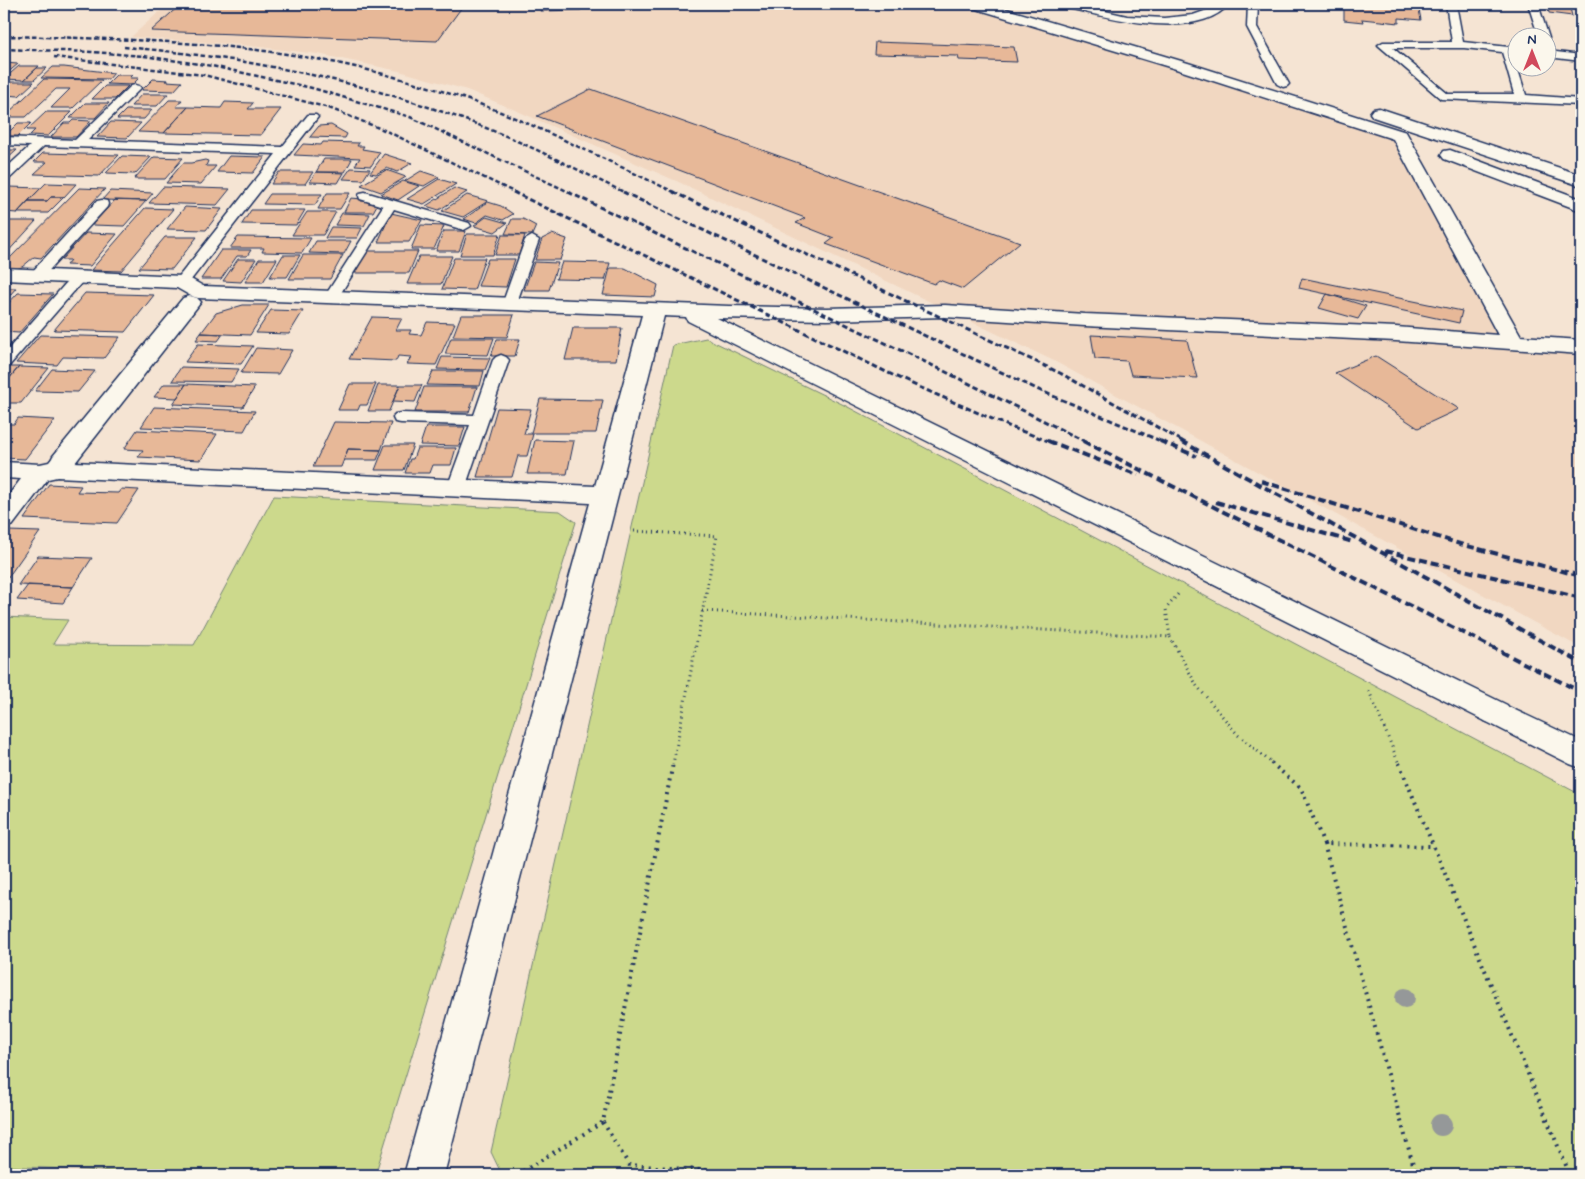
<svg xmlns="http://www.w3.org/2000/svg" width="1585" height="1179" viewBox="0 0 1585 1179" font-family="Mynerve,sans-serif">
	<rect width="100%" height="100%" fill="#f5e4d3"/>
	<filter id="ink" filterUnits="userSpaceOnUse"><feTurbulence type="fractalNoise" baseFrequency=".02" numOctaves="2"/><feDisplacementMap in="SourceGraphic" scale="10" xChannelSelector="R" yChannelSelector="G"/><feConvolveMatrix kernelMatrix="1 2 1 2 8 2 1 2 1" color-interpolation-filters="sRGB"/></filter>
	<g filter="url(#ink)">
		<path fill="#f1d7c1" d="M168 4H954L1085 42 1396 140 1507 349 1581 353V648L1054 361 683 184 515 110 467 90 399 71 318 54 241 45 131 37Z"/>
		<path fill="#ccd98c" stroke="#748475" d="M706 338 846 406 1581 795V1175H502L491 1152 673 345Z
			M274 496 560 511 576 522 376 1172 372 1175H188L4 1166V617L68 620 53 644 194 645Z"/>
		<path fill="#e7b898" stroke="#1b2f5e" d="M181 4H355L462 7 437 41 151 31Z
			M1344 4H1418L1421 20 1399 18V23L1362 19 1363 22 1344 20Z
			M1547 4H1569L1572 16 1549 13Z
			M580 5 581 10 540 11 541 6Z
			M1573 5 1581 6V16L1577 15Z
			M875 42 1014 47 1017 62 959 60 958 56 874 54Z
			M4 63 18 64 6 74H4Z
			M19 66H39L24 80 4 79Z
			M53 67H64L114 73 109 79 41 78Z
			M37 68H47L34 80H24Z
			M116 75H133L130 78H139L132 85 107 84Z
			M44 79 102 80 73 108H51L70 89H56L26 117H4Z
			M153 79 168 80 166 81 182 82 174 91 142 90Z
			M7 82H34L19 96 4 95V85Z
			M105 86H128L115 99H92Z
			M591 89 1020 242 963 289 939 280 934 284 826 244 834 238 796 223 805 218 537 116Z
			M142 94H168L157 106H131Z
			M169 100H182L176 107H188L164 133 138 132Z
			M225 102 253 103 248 109H281L261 135 164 133 188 107 221 108Z
			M85 103H109L95 118H70Z
			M126 110H152L144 119H117Z
			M46 112H72L48 136 30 135 35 130H27Z
			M73 120 91 121 76 137H51L64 123H70Z
			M111 122 141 123 127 138 97 137Z
			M18 123H31L18 136H5Z
			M331 125 347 134 345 138 310 137 319 126Z
			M323 142 359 143 357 146H364L362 149 380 152 371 166 355 165 360 158 294 155 303 144 321 145Z
			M4 150H17L4 162Z
			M43 153 119 155 99 176 34 174 47 162H34Z
			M384 154 412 163 397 172 387 168 376 174 370 173Z
			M122 156 151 157 135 174 106 173Z
			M229 156 265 157 253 173 217 172Z
			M154 157 183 158 165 179H134Z
			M324 159H352L345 172H316Z
			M205 160 208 161 206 166H216L201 184 166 183 183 163H191Z
			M351 168 370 169 363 180 343 179Z
			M386 170 406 177 381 192 361 185Z
			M421 171 439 177 424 186 405 181Z
			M279 172H313L305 184H271Z
			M316 172 344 173 338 183 310 182Z
			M439 179 456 184 424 204 407 199Z
			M403 181 419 186 398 200 381 194Z
			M46 183 76 184 64 197H51L47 201H28Z
			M9 187 41 188 17 213 4 212V192Z
			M163 187 230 189 217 205 149 203Z
			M79 188 105 189 41 258 34 257 22 267 15 269 5 266 6 262Z
			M454 188 467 192 439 210 426 206Z
			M110 191 153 193 146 201 102 200Z
			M327 193H350L340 209H318Z
			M270 194H322L315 205 263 204Z
			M467 195 488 201 463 217 442 211Z
			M51 197H64L48 213H17L28 201H47Z
			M351 198 362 199 361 201H369L368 203H378L373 212H344Z
			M115 200 146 201 124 226 92 225Z
			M488 202 501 206 513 214 503 220 487 215 476 223 464 219Z
			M185 207 222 209 206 230 167 229Z
			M145 208 173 209 121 271 91 270Z
			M251 210H305L296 225 242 224Z
			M307 212H336L323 235H292Z
			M342 213 370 214 364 226 335 225Z
			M391 213 422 220 409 242H378Z
			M486 217 507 223 495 232 474 226Z
			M512 219H523L536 226 532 235 505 234Z
			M5 221H36L4 256V222Z
			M421 225 444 226 434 249H411Z
			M331 227 362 228 357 238H325Z
			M444 231H466L459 251H436Z
			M86 233 117 234 90 266 66 265 70 260H61Z
			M467 234H500L493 255H460Z
			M552 234 567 239 560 260H535L542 239Z
			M502 235H525L519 255H495Z
			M165 237H197L172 269 139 268Z
			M238 237 311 238 302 253 262 252 264 248H230Z
			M316 241H351L344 254 309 253Z
			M221 250H251L247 256H237L221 279H201Z
			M366 251H418L409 273H355Z
			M283 255H300L287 277H270Z
			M303 255H343L330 279H289Z
			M419 256H452L441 284H407Z
			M454 258H485L474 290 442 289Z
			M238 259H256L241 282 223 281Z
			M259 259H277L263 282H245Z
			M488 259H515L506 287 478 286Z
			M534 262 558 263 549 290H524Z
			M562 262 610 263 605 280 556 279Z
			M610 268H625L658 285 655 297 603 295Z
			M1302 278 1462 311 1459 323 1299 288Z
			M4 288H16L4 302Z
			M18 293 53 294 19 333 4 332V308Z
			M85 293 154 295 125 332 54 330Z
			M1327 294 1366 306 1358 319 1319 308Z
			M243 305H269L250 335 201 333 216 313Z
			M271 310 303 311 289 334 256 333Z
			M461 315H514L507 337 453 336Z
			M372 317 402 318 396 330H411L409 334 421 335 427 322 455 323 436 365 407 364 411 357 398 356 396 361 349 359Z
			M573 328H622L616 360H565Z
			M201 333 223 334 218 341 196 340Z
			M40 335 120 337 104 358 63 357 57 365 16 363Z
			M1091 335 1187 340 1197 378 1131 375 1127 361 1095 359Z
			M451 338H494L488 355 445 354Z
			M497 339H520L515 356H491Z
			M198 344 253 346 241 364 185 362Z
			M256 348 292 350 278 374 241 373Z
			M1376 356 1459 409 1418 428 1335 373Z
			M442 357 490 358 485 370 437 369Z
			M7 367H19L4 384V370Z
			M19 367 49 368 21 403H4V385Z
			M181 367 239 369 231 382 172 381Z
			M52 369 95 371 78 392 35 391Z
			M433 371H484L480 386 427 385Z
			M164 384H186L177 398 154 397Z
			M186 384 255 387 243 407 173 404Z
			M350 384H376L367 405H360L358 410H338Z
			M378 385H400L389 411H368Z
			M400 385H422L415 402 393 401Z
			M424 387H477L469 412H415Z
			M540 399 603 400 596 433H531Z
			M154 407 255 411 244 431 141 427Z
			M497 408 531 409 524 434H533L527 456H518L512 477H477Z
			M18 418 55 420 25 459 4 458V427L6 424H14Z
			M334 422 391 423 381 450 348 449 341 467H313Z
			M426 427H465L459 446 420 445Z
			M137 430 217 434 201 460 138 457 143 450 124 449Z
			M535 440 574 441 567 474H527Z
			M385 445H413L404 470H375Z
			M417 448H456L451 465H433L430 473H405L410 459H413Z
			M348 449 381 450 377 460H344Z
			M49 484 81 486 77 492 118 493 121 489 139 490 117 523 24 519Z
			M8 531 40 532 4 583V536Z
			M38 556 92 558 73 587 18 585Z
			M28 585 73 587 63 603 17 600Z"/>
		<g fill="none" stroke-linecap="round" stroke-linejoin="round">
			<g stroke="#1b2f5e" stroke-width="3">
				<path id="lane" d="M1059 4H1075L1127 16 1164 18 1193 15 1213 8 1218 4H1229C1196 43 1102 16 1060 6Z
					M1248 4H1258L1257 27 1289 84 1287 86 1283 87 1277 84 1247 27Z
					M1446 4H1456L1463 42 1518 48V54H1513L1526 95 1581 99V105L1441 99 1378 45 1383 42H1452ZM1393 48H1464L1502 52 1514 94H1448Z
					M1528 4H1538L1549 38 1548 40V38H1539Z
					M1548 51 1581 55V61L1548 57Z
					M135 85 139 86 141 88 139 90 88 140 282 147 308 115H316L318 117 187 285H177L175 282 177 279 276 154 44 146 8 180 4 181V170L30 146 4 145V137L75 140 131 86Z
					M365 192 469 223 471 226 464 230 394 209 337 299H327L325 296 383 206 360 199 359 196 360 193Z
					M102 200 107 201 108 204 107 207 41 279H31L29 276 31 273 97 201Z
					M532 236 539 240 517 302 515 305H505L503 302 525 240Z
					M78 274 83 275 85 278 83 281 9 366 4 368V354L73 275Z
					M501 355 506 357 509 360 465 488 462 492 456 494 450 492 447 488 470 425 401 423 395 422 393 418 395 414 401 413 474 415 493 360 496 357Z"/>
			</g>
			<g stroke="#1b2f5e" stroke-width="3">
				<path id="street" d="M968 4H990L1188 63 1406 132 1521 336 1581 340V354L1396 341 1085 326 945 317 827 320 717 318 1507 705 1511 713 1507 721 1496 725 1485 721 688 321 686 317 664 316 444 1175H404L590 503 57 477 48 479 13 525 4 528V501L21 479 4 478V462L40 464 49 462C55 454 61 454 71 456L74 462 595 486 642 315 198 298 191 296 177 288 4 280V268L182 276 189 278 203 286 729 306 827 308 945 305 1085 314 1396 327 1498 335 1393 139 1176 69 970 7Z
					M1379 108 1581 175V186L1373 117 1370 113 1373 109Z
					M1450 150 1581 199V211L1444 159 1441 155 1444 151Z"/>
			</g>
			<g stroke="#1b2f5e" stroke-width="3">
				<path id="secondary" d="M190 296 197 298 201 302 71 468 62 470 53 468 50 462 53 456 183 298Z
					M1496 701 1581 741V768L1570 764 1485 721 1481 713 1485 705Z"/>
			</g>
			<path stroke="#1b2f5e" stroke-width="3" stroke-dasharray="1 4" stroke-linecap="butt" d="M634 531 717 536 673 764
				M702 611 1170 637 1166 609 1178 594
				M1170 637 1197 686 1238 735 1273 764
				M1369 691 1399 764"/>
			<path stroke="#1b2f5e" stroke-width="4" stroke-dasharray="2 5" stroke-linecap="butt" d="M1271 763 1301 788 1324 844 1433 846
				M1399 763 1570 1175
				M1324 844 1416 1175
				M603 1122 629 1165 768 1175
				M517 1175 603 1122 673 763"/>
			<use href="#lane" fill="#fbf7ec" fill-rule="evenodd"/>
			<use href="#street" fill="#fbf7ec" fill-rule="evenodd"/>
			<use href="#secondary" fill="#fbf7ec" fill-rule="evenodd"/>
			<path stroke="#1b2f5e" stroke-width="2.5" stroke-dasharray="4.5 2.5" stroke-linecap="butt" d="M4 36C127 39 252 41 372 71 422 84 474 100 522 121 574 144 625 169 676 193
				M124 47C252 58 376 83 496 132 540 150 583 173 626 193
				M4 49 92 52 144 56 212 66 312 88 410 117 571 193
				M54 57 204 75 329 108 384 130 516 193"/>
			<path stroke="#1b2f5e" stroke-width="3" stroke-dasharray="5.5 3" stroke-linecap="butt" d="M513 192 903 380 1013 428 1051 442
				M568 192 942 370 1086 442
				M623 192 1041 391 1163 442
				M673 192 1060 373 1184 442"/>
			<path stroke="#1b2f5e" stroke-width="4" stroke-dasharray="8 4" stroke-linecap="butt" d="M1048 441 1138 475
				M1083 441 1581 692
				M1160 441 1196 456
				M1181 441 1581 663
				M1261 481 1460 544 1581 576
				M1216 502 1353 542
				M1385 551 1581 598"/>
		</g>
		<g fill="#959899">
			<circle cx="1405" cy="998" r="10"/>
			<circle cx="1441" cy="1125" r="11"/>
		</g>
	</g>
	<rect width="1585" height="1179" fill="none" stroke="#fbf7ec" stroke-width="20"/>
	<rect x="10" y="10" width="1565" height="1159" fill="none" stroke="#1b2f5e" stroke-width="2" filter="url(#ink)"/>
	<g transform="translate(1532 52)"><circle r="24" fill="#fbf7ec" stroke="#a1a7b3"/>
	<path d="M0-4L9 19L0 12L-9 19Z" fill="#d1495b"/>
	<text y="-8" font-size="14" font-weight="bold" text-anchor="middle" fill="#1b2f5e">N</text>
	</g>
</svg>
